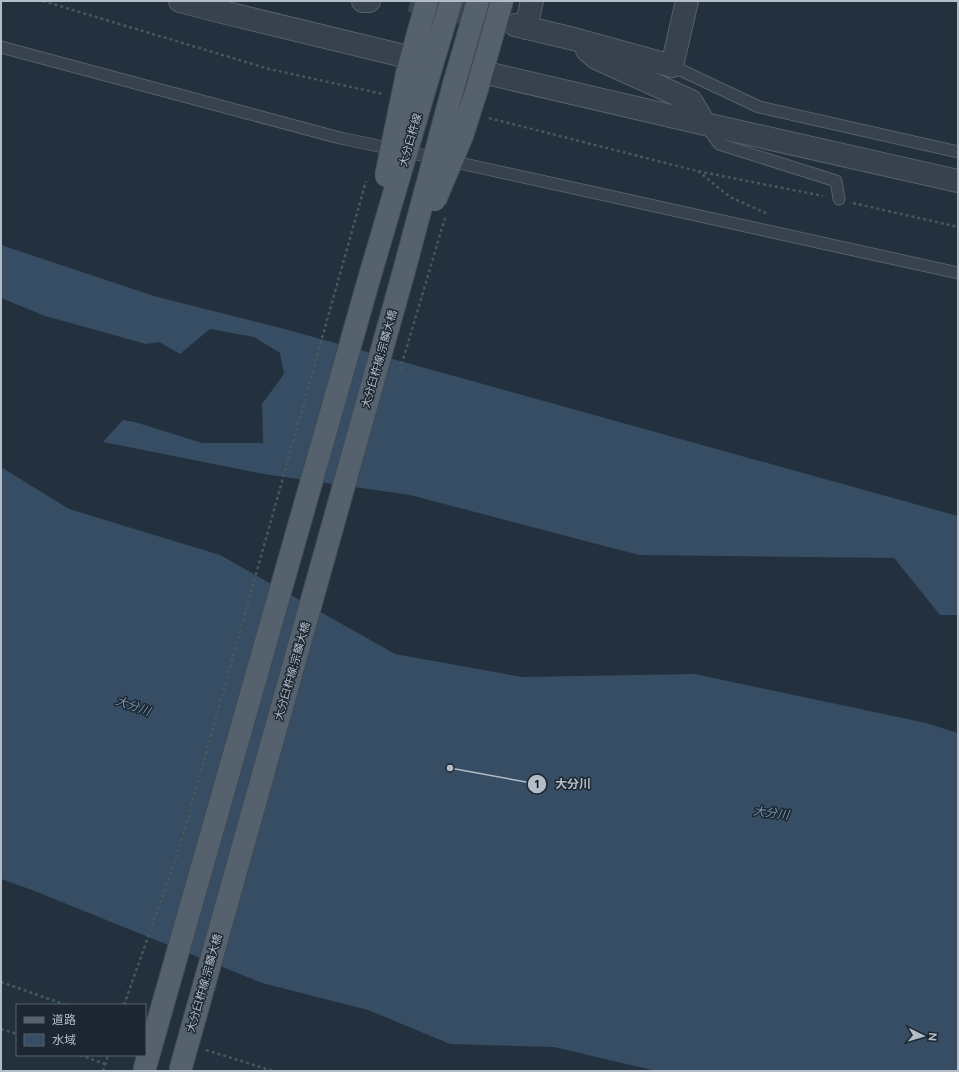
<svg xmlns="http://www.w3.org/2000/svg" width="959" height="1072" viewBox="0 0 959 1072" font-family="Figtree,'Noto Sans JP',sans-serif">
	<rect width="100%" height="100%" fill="#23303d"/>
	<path fill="#364d64" d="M1 245 154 296 281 328 958 516V615H940L894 558 639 555 410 495 264 474 103 442 123 420 135 422 202 443H263L262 404 284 374 280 353 254 337 210 329 180 354 159 342 146 344 45 316 1 298Z
		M1 467 69 509 220 555 395 654 522 677 695 674 926 723 958 733V1071H656L554 1047 450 1044 368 1010 262 983 32 890 1 879Z"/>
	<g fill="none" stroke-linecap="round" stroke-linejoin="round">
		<path stroke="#384552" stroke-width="22" stroke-dasharray="22 11" stroke-linecap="butt" d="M410 1 493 20"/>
		<g stroke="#55606b" stroke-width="13">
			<path id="lane" d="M1 47 340 138 455 162 958 273
				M672 66 759 107 958 152
				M706 126 719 144 836 181 839 199"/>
		</g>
		<g stroke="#55606b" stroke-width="24">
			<path id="street" d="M180 1 214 10 412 58
				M363 1H369
				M515 25 574 39 672 66 687 1
				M526 28 532 1
				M587 50 596 58 691 101 705 124
				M482 72 705 124 958 181"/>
		</g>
		<g stroke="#404b56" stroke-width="24">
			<path id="primary" d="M407 74 427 1
				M428 78 451 1
				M454 84 478 1
				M477 89 502 1"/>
		</g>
		<path stroke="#435a5b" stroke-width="2.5" stroke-dasharray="3 3" stroke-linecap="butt" d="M43 1 269 69 383 94
			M489 118 697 171 823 196
			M698 171 730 197 768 214
			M853 203 958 227
			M1 982 66 1005
			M1 1029 17 1034
			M206 1050 273 1071
			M80 1055 105 1064
			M103 1071 108 1055"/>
		<use href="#lane" stroke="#37424d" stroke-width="11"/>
		<use href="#street" stroke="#37424d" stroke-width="22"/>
		<use href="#primary" stroke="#55616d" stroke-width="22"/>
		<g stroke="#404b56" stroke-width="24" stroke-linecap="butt">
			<path id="primary-bridge" d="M386 176 407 74
				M435 200 462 136 477 89
				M144 1071 369 279 428 78
				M180 1071 404 271 454 84"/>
		</g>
		<path stroke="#435a5b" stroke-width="2.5" stroke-dasharray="3 3" stroke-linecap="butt" d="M400 370 445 218
			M124 1005 180 846 366 181"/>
		<use href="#primary-bridge" stroke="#55616d" stroke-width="22"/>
	</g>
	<g text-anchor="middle" stroke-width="3" stroke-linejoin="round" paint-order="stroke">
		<g font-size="11" fill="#b2bdc8" stroke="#1c2732">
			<text transform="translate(410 140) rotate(-74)" y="4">大分臼杵線</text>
			<text transform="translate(379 359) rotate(-74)" y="4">大分臼杵線;宗麟大橋</text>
			<text transform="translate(292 671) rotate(-74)" y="4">大分臼杵線;宗麟大橋</text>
			<text transform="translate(204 983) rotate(-74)" y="4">大分臼杵線;宗麟大橋</text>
		</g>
		<g font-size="12" font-style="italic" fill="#7290ac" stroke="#1c2732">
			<text transform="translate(133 706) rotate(19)" y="4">大分川</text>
			<text transform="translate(771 813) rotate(7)" y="4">大分川</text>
		</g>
	</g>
	<path fill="none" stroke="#b2bdc8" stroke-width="1.5" d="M450 768L537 784"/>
	<g fill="#b2bdc8" stroke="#1c2732" stroke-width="1.5">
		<circle cx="450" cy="768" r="4"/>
		<circle cx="537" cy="784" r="10"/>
	</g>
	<g font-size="12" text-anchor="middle" font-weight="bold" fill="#111">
		<text x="537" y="788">1</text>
	</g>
	<g font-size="12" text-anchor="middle" font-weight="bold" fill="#b2bdc8" stroke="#1c2732" stroke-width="3" stroke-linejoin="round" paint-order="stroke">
		<text x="573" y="788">大分川</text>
	</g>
	<rect width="959" height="1072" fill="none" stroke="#b2bdc8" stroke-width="4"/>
	<rect x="16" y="1004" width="130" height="52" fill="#1c2732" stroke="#58636e"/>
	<rect x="24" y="1017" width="20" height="6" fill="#55616d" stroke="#58636e"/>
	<text x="52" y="1024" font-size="12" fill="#b2bdc8">道路</text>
	<rect x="24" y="1034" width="20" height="12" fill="#364d64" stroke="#58636e"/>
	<text x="52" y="1044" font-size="12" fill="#b2bdc8">水域</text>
	<g transform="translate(923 1036) rotate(95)" stroke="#1c2732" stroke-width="3" paint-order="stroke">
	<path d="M0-3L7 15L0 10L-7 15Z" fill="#b2bdc8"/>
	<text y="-6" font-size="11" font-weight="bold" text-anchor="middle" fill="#b2bdc8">N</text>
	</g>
</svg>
